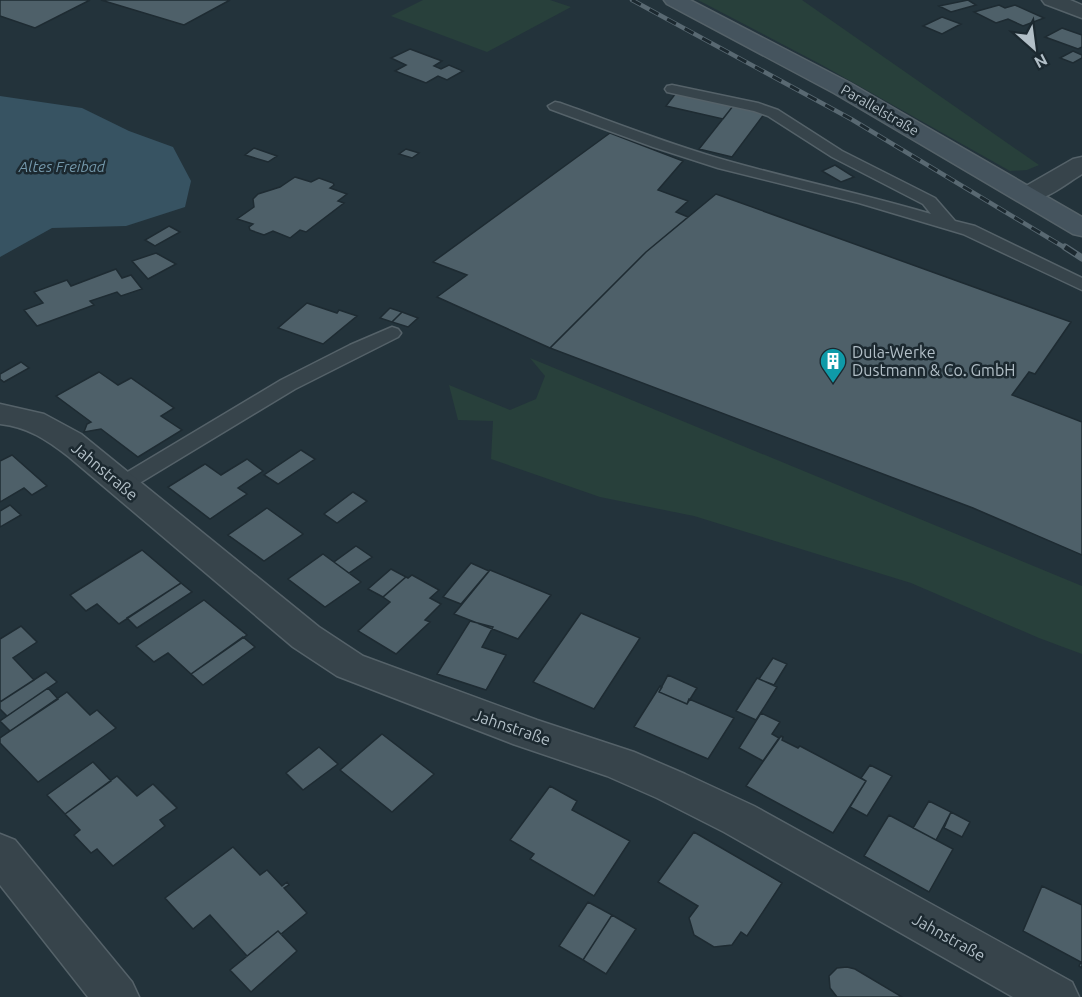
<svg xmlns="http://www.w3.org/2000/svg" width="1082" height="997" viewBox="0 0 1082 997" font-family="Ubuntu,sans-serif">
	<rect width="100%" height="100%" fill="#23333b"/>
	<path fill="#28403b" d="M423 0H550L571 7 487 52 391 16Z
		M698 0H802L1039 165 1027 170 1010 171 822 65Z
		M530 358 1082 586V654L1039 638 911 583 694 516 600 497 491 459 493 421 458 420 449 385 510 410 536 399 545 376Z"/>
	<path fill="#375362" d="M0 96 82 108 129 131 173 147 191 181 185 207 126 226 52 228 0 257Z"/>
	<path fill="#4e6069" stroke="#1e2b32" stroke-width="1.5" d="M0 0H90L35 28 0 16Z
		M101 0H230L184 25Z
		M968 0 976 5 951 12 939 6Z
		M999 5 1005 8 1015 5 1044 18 1023 26 1008 19 996 23 974 12Z
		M942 17 961 24 942 34 923 26Z
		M1062 28 1082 35V47L1078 49 1045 37Z
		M410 49 442 61 434 66 441 69 449 65 463 71 447 80 438 76 426 83 395 71 406 65 391 58Z
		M1073 51 1082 55V58L1073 63 1060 58Z
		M676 93 733 106 723 119 666 106Z
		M733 106 765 113 732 157 699 149Z
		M610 133 683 161 658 190 688 201 676 212 688 217 646 252 550 348 437 297 467 275 433 262Z
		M254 148 277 156 268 162 245 155Z
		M406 149 419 153 412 158 399 154Z
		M835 165 854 177 841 182 822 171Z
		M295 177 311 182 319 178 333 183 334 185 330 188 347 194 338 201 344 203 306 232 300 230 290 238 273 231 264 235 250 230 249 227 253 224 237 219 254 207 253 199 258 194 280 187Z
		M716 194 1071 322 1035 374 1029 372 1012 395 1082 422V555L973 508 550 348 646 252Z
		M169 226 180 232 155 246 145 240Z
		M156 253 176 264 148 279 132 261Z
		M116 269 122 278 131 275 142 289 121 296 117 292 90 301 94 305 37 326 24 310 43 303 34 292 67 280 71 286Z
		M307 303 337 313 339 310 357 316 323 344 278 328Z
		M390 308 402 312 392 322 380 318Z
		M402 312 418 318 408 327 392 322Z
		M21 362 29 368 4 382 0 379V374Z
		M99 372 118 385 131 378 174 408 161 416 182 430 138 457 101 429 84 432 87 424 91 422 56 396Z
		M301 450 315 459 278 484 264 475Z
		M12 455 47 486 32 495 24 488 0 502V461Z
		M247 459 263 471 238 488 247 494 210 519 168 487 205 464 221 475Z
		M353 492 367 501 337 523 324 514Z
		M10 505 21 515 0 527V511Z
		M267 508 303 534 264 561 228 535Z
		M356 546 372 557 349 573 334 562Z
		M142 550 181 583 119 624 97 604 86 611 70 595Z
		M323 554 361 582 325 607 288 579Z
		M471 563 489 571 461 604 443 597Z
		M391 569 406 577 383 597 368 589Z
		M490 570 551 595 518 639 454 614Z
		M412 575 439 590 430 598 441 604 425 620 430 622 396 654 358 631 390 602 383 597 406 577 408 578Z
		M181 583 192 592 137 628 127 618Z
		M204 600 247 635 191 674 168 653 154 662 136 646Z
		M581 613 640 638 594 709 533 682Z
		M470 621 493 627 482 647 506 655 486 690 437 674Z
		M21 626 37 642 13 658 34 680 0 702V639Z
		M243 637 255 647 203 685 191 674Z
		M773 658 787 664 774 685 759 679Z
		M46 672 57 682 7 716 0 709V702Z
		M668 675 697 688 687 704 659 692Z
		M757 678 777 687 756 720 736 711Z
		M660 686 662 687 659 692 687 704 689 699 734 718 708 759 634 727Z
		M48 688 58 699 10 731 0 721Z
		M67 692 90 715 97 710 116 728 38 782 0 743V738Z
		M761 713 780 722 772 734 779 738 763 761 739 748Z
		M382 734 434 774 392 812 340 770Z
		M781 736 783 737 782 740 798 748 800 746 866 781 833 833 746 786Z
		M319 747 338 764 303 790 286 773Z
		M93 762 111 781 65 814 47 795Z
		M870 765 892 776 867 816 850 807 866 781 861 778Z
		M117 776 137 796 153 784 177 808 160 820 165 826 113 866 97 849 91 853 74 835 80 830 65 814Z
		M550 786 577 801 572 810 630 841 594 896 530 859 534 854 510 840Z
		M929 801 951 812 936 840 913 828Z
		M951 812 970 822 962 837 944 828Z
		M889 815 953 849 929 892 864 856Z
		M694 832 782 883 747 936 741 932 732 945 714 947 694 935 689 918 698 906 658 882Z
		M233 847 260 875 267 870 282 886 287 882 289 885 284 888 307 913 281 934 278 931 247 956 210 915 193 929 165 898Z
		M1042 886 1082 905V968L1079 966 1081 962 1023 931Z
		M588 902 612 915 583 960 559 946Z
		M612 915 636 929 606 974 583 960Z
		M278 931 297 951 251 992 230 970Z
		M847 967 855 969 902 997H837L830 988 829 976 837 968Z"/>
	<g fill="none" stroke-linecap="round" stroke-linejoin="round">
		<g stroke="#556269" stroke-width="3">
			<path id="service" d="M672 85 758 103 778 110 842 151 935 198 955 221 975 226 1082 278V290L963 234 859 203 718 168 653 147 550 109 548 106 555 102 560 103C616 123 671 145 728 161 795 180 864 194 931 214L923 204 832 157 768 116 754 111 667 92 665 89 667 86Z
				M392 327 398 329 401 333 398 337 295 389 128 490 121 492 114 490 111 485 114 480 281 380 350 345Z"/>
		</g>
		<g stroke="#556269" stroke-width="3">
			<path id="minor" d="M1042 0H1070L1082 5V18L1045 4Z
				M1082 157V174C1064 185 1040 206 1019 200L1015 195 1019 190 1073 159Z
				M0 404 44 414 81 434 319 627 363 656 537 720 634 752 685 774 754 806 1072 982 1079 997H1013L724 832 657 798 607 776 513 744 337 676 293 647 69 457C47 440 28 427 0 424Z
				M0 834 15 840 132 982 139 997H88L0 885Z"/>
		</g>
		<g stroke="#556269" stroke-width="3">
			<path id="secondary" d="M664 0H690L850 83 1082 217V236L1073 234 834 93 667 4Z"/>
		</g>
		<use href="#service" fill="#37444b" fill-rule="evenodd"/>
		<use href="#minor" fill="#37444b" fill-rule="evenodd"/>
		<use href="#secondary" fill="#45545e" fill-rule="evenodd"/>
		<g stroke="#596972" stroke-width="4.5">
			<path id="rail-far1" d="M632 0 851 119 1067 249"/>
		</g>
		<g stroke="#596972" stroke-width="7">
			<path id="rail" d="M1065 247 1082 258"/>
		</g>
		<use href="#rail-far1" stroke="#1c2930" stroke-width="3" stroke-dasharray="10" stroke-linecap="butt"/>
		<use href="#rail" stroke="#1c2930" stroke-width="4.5" stroke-dasharray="13" stroke-linecap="butt"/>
	</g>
	<defs>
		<g id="building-pin" transform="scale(1.35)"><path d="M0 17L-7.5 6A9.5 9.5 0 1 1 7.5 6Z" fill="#0f9aa8" stroke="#1c2930"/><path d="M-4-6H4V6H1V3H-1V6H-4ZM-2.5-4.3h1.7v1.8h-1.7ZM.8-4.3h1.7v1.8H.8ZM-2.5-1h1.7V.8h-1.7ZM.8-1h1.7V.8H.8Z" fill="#fff"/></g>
	</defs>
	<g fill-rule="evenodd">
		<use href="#building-pin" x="833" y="361"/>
	</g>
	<g text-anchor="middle" stroke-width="5" stroke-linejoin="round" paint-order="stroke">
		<g font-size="14" fill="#b2bfc7" stroke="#1c2930">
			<text transform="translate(880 110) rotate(30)" y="5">Parallelstraße</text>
		</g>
		<g font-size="15" font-style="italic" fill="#7397aa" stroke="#1c2930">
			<text x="62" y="172">Altes Freibad</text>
		</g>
		<g font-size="16" fill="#b2bfc7" stroke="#1c2930" text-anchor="start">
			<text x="852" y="358">Dula-Werke<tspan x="852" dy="18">Dustmann &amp; Co. GmbH</tspan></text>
		</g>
		<g font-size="16" fill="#b2bfc7" stroke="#1c2930">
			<text transform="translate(105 471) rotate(40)" y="6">Jahnstraße</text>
			<text transform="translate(512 727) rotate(19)" y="6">Jahnstraße</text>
			<text transform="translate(949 937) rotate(29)" y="6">Jahnstraße</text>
		</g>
	</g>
	<g transform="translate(1034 48) rotate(152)" stroke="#1c2930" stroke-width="4.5" paint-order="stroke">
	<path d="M0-4.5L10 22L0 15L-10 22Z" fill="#b2bfc7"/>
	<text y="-9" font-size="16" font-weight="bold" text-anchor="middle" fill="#b2bfc7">N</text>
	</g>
</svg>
